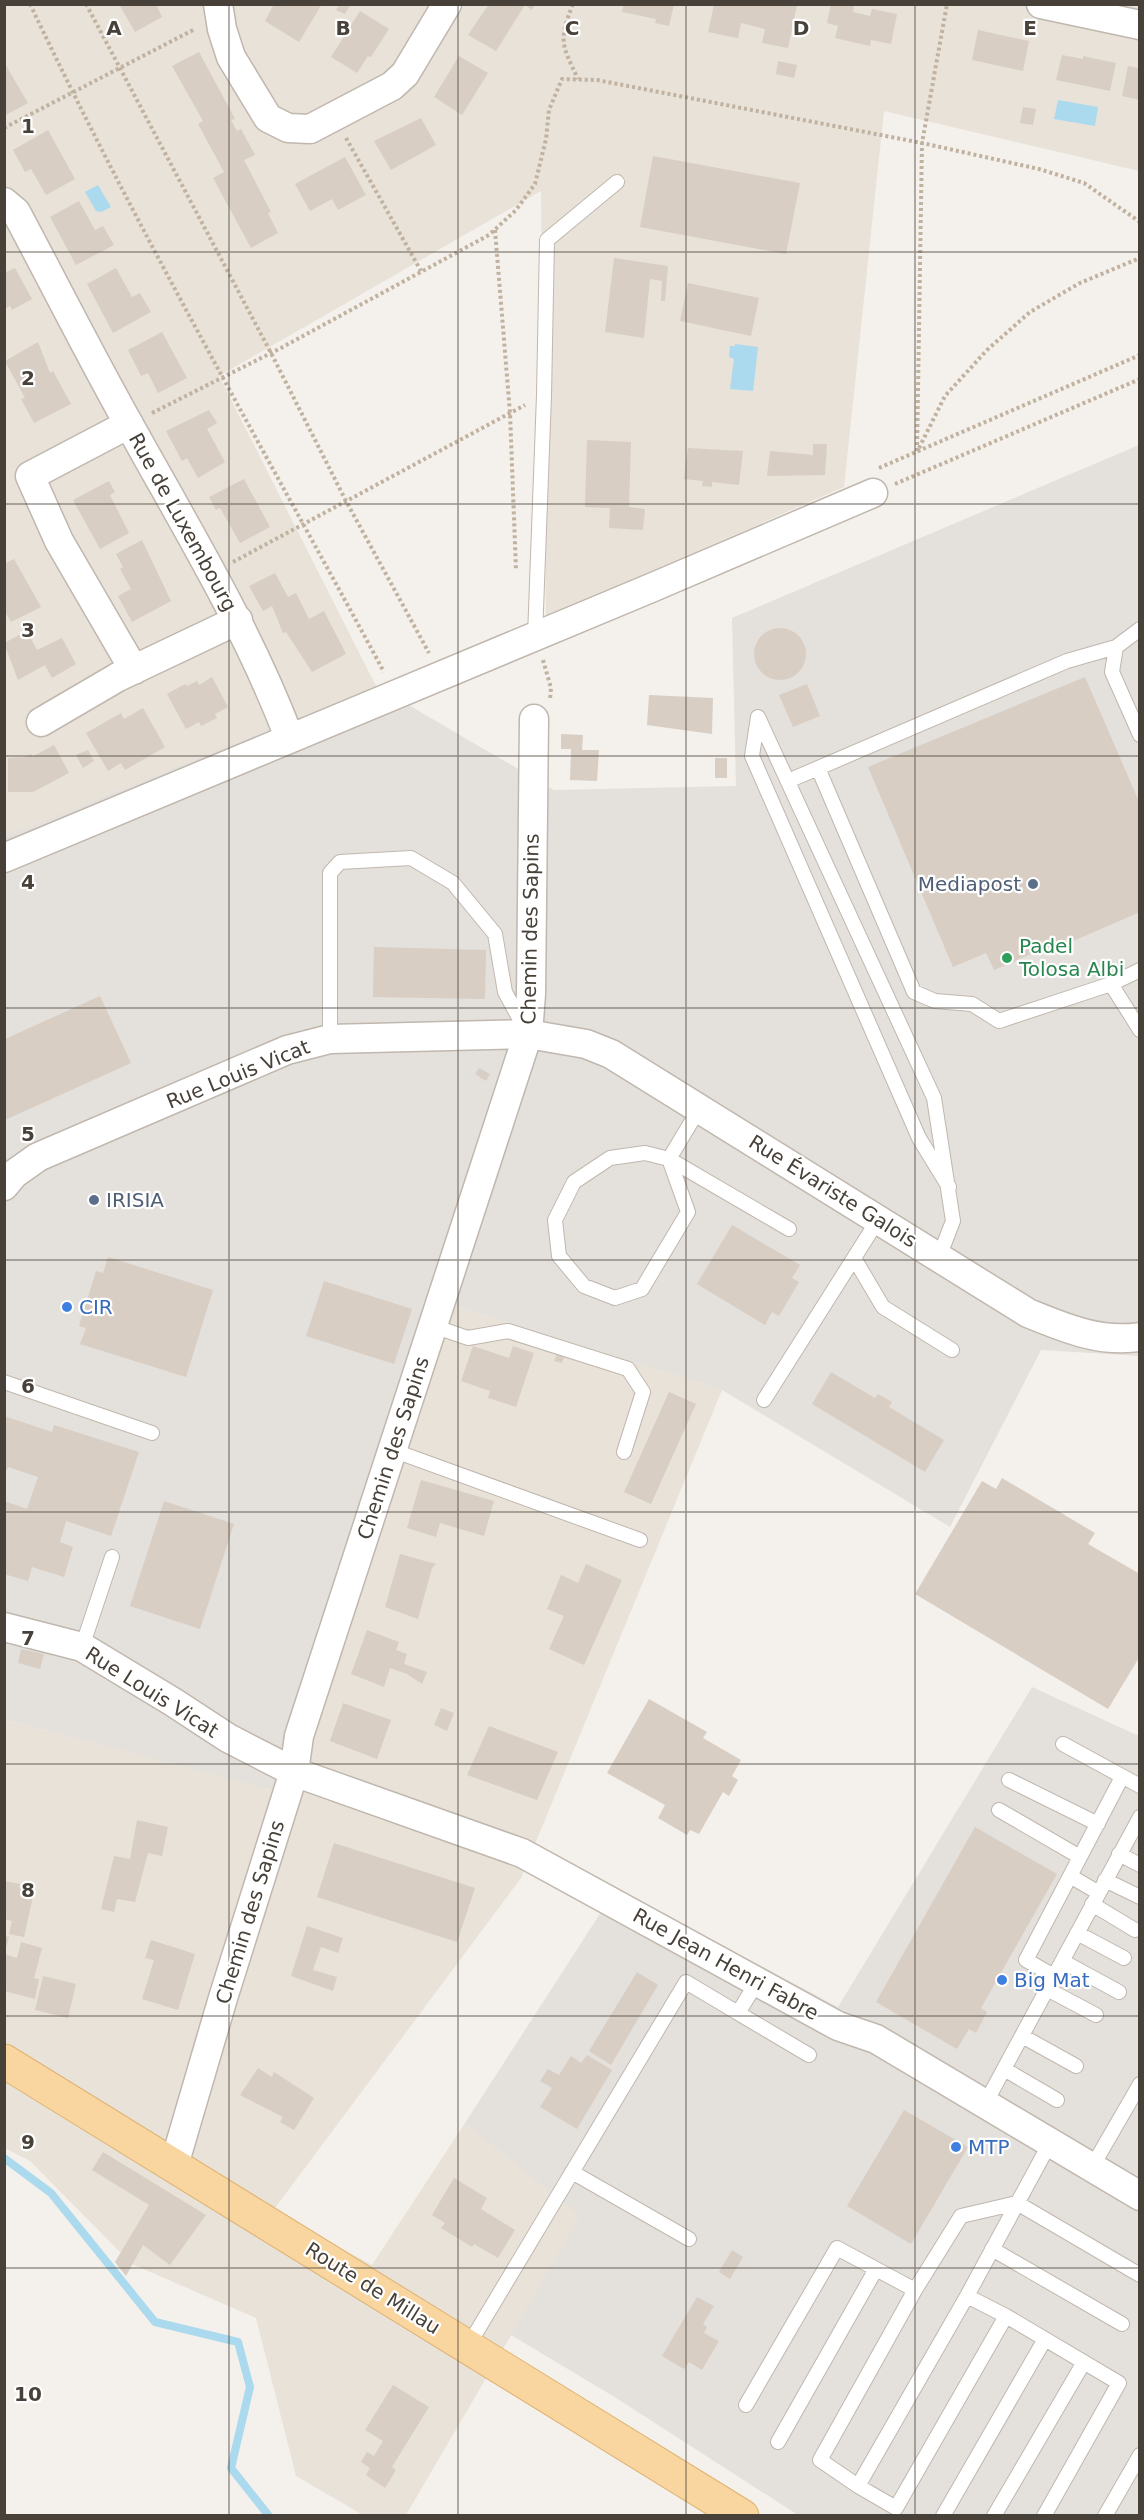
<svg xmlns="http://www.w3.org/2000/svg" width="1144" height="2520" viewBox="0 0 1144 2520" font-family="'DejaVu Sans',sans-serif">
	<rect width="100%" height="100%" fill="#f4f0eb"/>
	<path fill="#e8e2d9" d="M5 5H1139V171L884 111 844 487 546 617 541 191 219 376 376 686 5 837Z
		M452 1305 722 1390 521 1878 272 2212 372 2265 465 2123 581 2216 406 2515H363L296 2476 256 2318 132 2264 30 2161 5 2148 4 1720 287 1792Z"/>
	<path fill="#e4e0dc" d="M1139 445V1356L1041 1350 950 1527 722 1390 452 1305 287 1793 5 1720 4 837 376 686 554 790 736 786 732 618Z
		M1032 1687 1139 1736V2515H798L613 2396 511 2335 580 2216 465 2123 616 1889 838 2007Z"/>
	<path fill="#abd9ed" d="M1058 100 1098 107 1095 126 1054 119Z
		M98 185 111 207 101 212 96 211 85 192Z
		M735 344 758 347 753 391 730 389 734 359 729 357 730 346H735Z"/>
	<g fill="none" stroke-linecap="round" stroke-linejoin="round">
		<path stroke="#abd9ed" stroke-width="8" d="M4 2158 51 2193 155 2322 238 2342 250 2387 231 2468 269 2516"/>
	</g>
	<path fill="#d8cec4" d="M119 4H156L162 17 135 32Z
		M274 4H322L299 42 265 21Z
		M340 4H351L345 14 336 10Z
		M489 4H535L532 10 525 5 496 51 468 35Z
		M624 4H674L669 26 655 23 656 19 622 12Z
		M831 4 854 6 853 12 870 16 872 9 897 14 891 44 871 40 870 46 835 38 838 26 827 23Z
		M714 5H797L788 48 762 43 765 29 741 23 738 38 708 32Z
		M360 11 389 29 371 57 368 56 357 73 331 57Z
		M978 30 1029 41 1023 71 972 60Z
		M199 52 235 119 231 120 237 131 241 129 255 155 244 160 271 212 268 213 278 233 251 248 213 178 224 172 198 124 203 121 172 66Z
		M1062 55 1083 59V56L1116 63 1110 91 1056 80Z
		M459 56 488 73 462 115 434 97Z
		M778 61 797 65 794 78 776 74Z
		M4 62 28 103 4 116Z
		M1128 66 1138 68 1140 100 1122 96Z
		M1023 107 1036 109 1033 125 1020 123Z
		M421 118 436 145 391 170 374 141Z
		M48 130 75 179 46 195 31 169 25 172 13 150Z
		M653 156 800 183 786 254 640 227Z
		M345 157 366 195 338 210 332 199 310 211 295 184Z
		M79 201 95 230 103 226 114 245 76 265 50 217Z
		M614 258 668 266 665 301H661L662 281 650 279 644 338 605 332Z
		M15 268 32 299 12 310 10 306 4 309V273Z
		M116 268 132 297 140 293 151 312 113 333 87 284Z
		M688 283 759 298 751 336 680 321Z
		M162 332 187 378 158 393 148 373 141 376 128 350Z
		M38 342 50 373 53 371 71 404 34 423 21 399 25 398 5 361Z
		M209 410 217 423 207 429 225 462 198 478 187 458 182 461 166 431Z
		M587 440 631 442 629 507 645 509 643 530 609 528 610 508 585 507Z
		M813 444H827L825 475 767 476 770 451 813 455Z
		M688 448 743 451 739 485 712 482V487L702 486 703 481 684 479Z
		M244 479 270 527 240 543 220 508 216 510 209 497Z
		M109 481 115 492 110 495 129 533 100 549 73 500Z
		M142 540 171 601 132 622 118 596 131 589 120 569 123 567 116 554Z
		M14 559 41 607 11 622 4 610V564Z
		M275 573 288 597 296 593 309 619 324 611 346 654 312 672 286 632 283 633 272 606 263 611 249 586Z
		M754 654a26 26 0 1 1 52 0a26 26 0 1 1-52 0Z
		M27 631 37 650 62 638 76 664 52 678 45 665 18 680 4 643Z
		M212 677 228 707 215 714 217 718 201 726 199 722 186 729 167 694 185 684 187 686 197 681 199 685Z
		M1085 677 1140 804V912L1073 941 1071 937 994 970 986 953 953 967 868 767Z
		M807 684 820 716 793 727 779 695Z
		M649 695 713 698 712 734 647 725Z
		M143 708 165 747 125 770 121 763 108 771 86 733 121 713 124 719Z
		M561 734 583 735 582 750H599L597 781 570 780 571 749H561Z
		M54 745 69 773 33 792H8V758L25 757 31 754 32 757Z
		M88 750 94 761 83 768 76 755Z
		M715 758H727V778H715Z
		M374 947 486 950 485 999 373 997Z
		M100 996 131 1063 5 1120V1039Z
		M479 1068 490 1074 486 1081 475 1074Z
		M732 1225 800 1265 792 1278 799 1282 779 1316 772 1312 765 1325 697 1284Z
		M108 1257 213 1290 186 1377 80 1344 86 1328 79 1326 96 1271 103 1273Z
		M324 1281 412 1309 394 1364 306 1336Z
		M473 1346 509 1358 513 1346 534 1353 516 1407 488 1398 490 1391 461 1381Z
		M558 1352 565 1354 562 1363 554 1361Z
		M831 1372 875 1398 878 1394 892 1402 889 1407 944 1440 925 1472 812 1404Z
		M669 1392 696 1404 651 1504 624 1492Z
		M4 1416 52 1432 54 1425 139 1452 111 1536 66 1521 60 1542 73 1547 64 1577 32 1567 28 1581 4 1574V1501L27 1509 38 1477 8 1467 4 1476Z
		M1002 1478 1095 1533 1088 1544 1140 1574V1656L1108 1709 915 1594 982 1481 996 1489Z
		M421 1480 494 1501 484 1536 440 1523 436 1537 407 1528Z
		M164 1501 234 1524 200 1629 130 1606Z
		M400 1554 436 1564 432 1568 418 1619 385 1607Z
		M586 1564 622 1580 584 1665 549 1649 564 1616 547 1609 561 1575 578 1583Z
		M367 1630 399 1642 396 1650 407 1654 404 1664 427 1672 422 1684 407 1674 390 1668 384 1687 351 1674Z
		M21 1649 44 1654 40 1669 18 1663Z
		M649 1699 707 1732 703 1738 741 1760 732 1776 738 1780 729 1796 723 1792 699 1834 690 1830 687 1835 658 1818 665 1805 607 1773Z
		M343 1703 391 1720 377 1759 330 1741Z
		M441 1708 454 1713 447 1731 434 1725Z
		M489 1726 558 1752 537 1800 467 1775Z
		M137 1820 168 1827 162 1856 148 1853 135 1902 117 1899 114 1912 101 1909 114 1856 130 1859Z
		M975 1827 1057 1874 981 2008 987 2012 976 2033 969 2029 957 2049 876 2002Z
		M334 1843 475 1888 457 1942 317 1897Z
		M4 1881 20 1884V1888L34 1892 24 1937 9 1934 12 1921 4 1919Z
		M307 1926 343 1938 338 1953 321 1947 313 1970 337 1977 333 1991 291 1976Z
		M5 1936 9 1937 5 1952Z
		M151 1940 195 1954 178 2010 142 1999 154 1960 145 1958Z
		M21 1942 42 1948 34 1978 39 1979 35 1999 4 1991V1954L17 1958Z
		M637 1972 658 1985 611 2065 589 2051Z
		M43 1976 76 1984 68 2018 35 2010Z
		M587 2055 612 2070 577 2129 540 2107 552 2088 540 2081 548 2069 559 2075 571 2056 581 2063Z
		M258 2068 272 2077 274 2072 314 2098 294 2130 280 2122 283 2117 240 2095Z
		M904 2110 968 2147 911 2244 847 2206Z
		M103 2152 206 2215 170 2265 143 2245 126 2276 115 2262 149 2205 92 2170Z
		M454 2178 487 2198 481 2209 515 2230 498 2258 474 2244 472 2247 441 2228 445 2223 432 2215Z
		M732 2250 743 2257 730 2279 719 2272Z
		M697 2297 714 2306 703 2324 707 2327 704 2333 719 2341 702 2370 689 2362 684 2369 662 2356Z
		M393 2385 429 2407 392 2467 396 2470 385 2488 366 2475 370 2468 361 2462 367 2452 374 2456 383 2441 365 2430Z"/>
	<g fill="none" stroke-linecap="round" stroke-linejoin="round">
		<g stroke="#c0b7ae" stroke-width="16">
			<path id="lane" d="M1140 629 1116 647 1112 672 1140 735
				M535 637 544 395 547 240 617 182
				M818 768 914 992 935 1001 972 1004 999 1021 1111 984 1140 970
				M788 781 1067 661 1116 647
				M1111 984 1140 1030
				M330 1039V873L340 862 411 858 453 883 495 934 505 992 524 1027
				M699 1109 669 1159 688 1212 642 1289 615 1298 584 1286 559 1256 555 1220 574 1182 610 1158 645 1153 669 1159 789 1229
				M939 1257 953 1221 934 1098 758 717 752 756 919 1138 949 1187
				M854 1258 883 1307 952 1350
				M433 1326 468 1338 508 1331 628 1369 643 1392 624 1452
				M4 1382 152 1433
				M764 1400 878 1220
				M392 1450 640 1540
				M82 1647 112 1557
				M1063 1744 1140 1786
				M1009 1780 1098 1824
				M999 1810 1080 1857
				M1119 1854 1140 1865
				M1070 1876 1099 1893
				M1105 1880 1140 1897
				M1092 1904 1135 1930
				M1077 1933 1124 1958
				M1062 1961 1119 1992
				M1054 1976 1026 1960 1122 1777
				M1047 1989 1096 2015
				M738 2013 809 2055
				M1022 2036 1076 2066
				M1004 2069 1057 2100
				M985 2104 1140 1817
				M1092 2167 1140 2084
				M572 2172 689 2239
				M992 2249 1122 2324
				M967 2296 1006 2316 896 2508 858 2486 967 2296 1050 2143
				M1006 2316 1119 2383 1044 2516
				M468 2346 686 1982 738 2013 757 1982
				M746 2405 837 2248 915 2290 961 2216 1017 2203 1140 2275
				M778 2442 876 2269
				M858 2486 820 2460 915 2290
				M943 2516 1045 2339
				M994 2516 1084 2362
				M1105 2516 1140 2455"/>
		</g>
		<g stroke="#c0b7ae" stroke-width="31">
			<path id="street" d="M218 4 222 29 231 57 268 118 288 128 310 129 392 86 405 74 447 4
				M1041 4 1140 25
				M4 202 16 212C56 287 94 363 136 437 191 536 249 632 289 737
				M129 424 30 476 59 541 134 670
				M41 722 118 677 238 620
				M4 858 651 588 873 493
				M4 1186 14 1174 38 1157 287 1050 330 1039 528 1034 586 1044 611 1054 1028 1313C1065 1328 1099 1343 1140 1337
				M4 1627 82 1647 173 1702 228 1738 294 1772 522 1853 838 2026 876 2039 1140 2196
				M174 2165 223 1998 294 1772 299 1736 528 1034 531 994 534 719"/>
		</g>
		<g stroke="#deb270" stroke-width="35">
			<path id="primary" d="M4 2061 742 2516"/>
		</g>
		<path stroke="#c1b2a0" stroke-width="4" stroke-dasharray="3 3" stroke-linecap="butt" d="M30 4C138 232 264 450 384 672
			M86 4 271 353 346 501 429 653
			M573 4C558 41 562 45 578 79
			M4 128 195 29
			M346 138 421 271
			M495 230 510 413 516 570
			M152 413 279 349 489 235 516 210 535 184 546 139 549 110 562 79 597 80 922 143 1039 169 1084 183 1140 222
			M919 448 945 396 987 350 1030 312 1080 283 1140 258
			M917 451 922 143 947 4
			M879 468 1140 355
			M895 484 1140 379
			M233 562 525 405
			M543 660 551 688 550 699"/>
		<use href="#lane" stroke="#fff" stroke-width="14"/>
		<use href="#street" stroke="#fff" stroke-width="28"/>
		<use href="#primary" stroke="#f9d6a0" stroke-width="33"/>
	</g>
	<path fill="none" stroke="#484139" stroke-width="1.5" stroke-opacity="0.55" d="M229 4V2516M458 4V2516M686 4V2516M915 4V2516M4 252H1140M4 504H1140M4 756H1140M4 1008H1140M4 1260H1140M4 1512H1140M4 1764H1140M4 2016H1140M4 2268H1140"/>
	<g fill="#5c6f8a" stroke="#fff" stroke-width="2">
		<circle cx="1033" cy="884" r="6"/>
		<circle cx="94" cy="1200" r="6"/>
	</g>
	<circle fill="#2e9e5b" stroke="#fff" stroke-width="2" cx="1007" cy="958" r="6"/>
	<g fill="#3f7fe0" stroke="#fff" stroke-width="2">
		<circle cx="67" cy="1307" r="6"/>
		<circle cx="1002" cy="1980" r="6"/>
		<circle cx="956" cy="2147" r="6"/>
	</g>
	<g text-anchor="middle" stroke-width="4.5" stroke-linejoin="round" paint-order="stroke">
		<g font-size="20" fill="#484139" stroke="#fff">
			<text transform="translate(183 522) rotate(61)" y="7">Rue de Luxembourg</text>
			<text transform="translate(530 929) rotate(-89)" y="7">Chemin des Sapins</text>
			<text transform="translate(238 1074) rotate(-22)" y="7">Rue Louis Vicat</text>
			<text transform="translate(833 1191) rotate(32)" y="7">Rue Évariste Galois</text>
			<text transform="translate(393 1448) rotate(-72)" y="7">Chemin des Sapins</text>
			<text transform="translate(152 1692) rotate(32)" y="7">Rue Louis Vicat</text>
			<text transform="translate(250 1912) rotate(-73)" y="7">Chemin des Sapins</text>
			<text transform="translate(726 1964) rotate(29)" y="7">Rue Jean Henri Fabre</text>
			<text transform="translate(373 2288) rotate(32)" y="7">Route de Millau</text>
		</g>
		<g font-size="20" fill="#4e5e75" stroke="#fff" text-anchor="end">
			<text x="1021" y="891">Mediapost</text>
			<text x="106" y="1207" text-anchor="start">IRISIA</text>
		</g>
		<g font-size="20" fill="#27864d" stroke="#fff" text-anchor="start">
			<text x="1019" y="953">Padel<tspan x="1019" dy="23">Tolosa Albi</tspan></text>
		</g>
		<g font-size="20" fill="#366cbe" stroke="#fff" text-anchor="start">
			<text x="79" y="1314">CIR</text>
			<text x="1014" y="1987">Big Mat</text>
			<text x="968" y="2154">MTP</text>
		</g>
	</g>
	<g font-size="20" text-anchor="middle" font-weight="bold" fill="#484139" stroke="#fff" stroke-width="4.5" stroke-linejoin="round" paint-order="stroke">
		<text x="114" y="35">A</text>
		<text x="343" y="35">B</text>
		<text x="572" y="35">C</text>
		<text x="801" y="35">D</text>
		<text x="1030" y="35">E</text>
		<text x="28" y="133">1</text>
		<text x="28" y="385">2</text>
		<text x="28" y="637">3</text>
		<text x="28" y="889">4</text>
		<text x="28" y="1141">5</text>
		<text x="28" y="1393">6</text>
		<text x="28" y="1645">7</text>
		<text x="28" y="1897">8</text>
		<text x="28" y="2149">9</text>
		<text x="28" y="2401">10</text>
	</g>
	<rect width="1144" height="2520" fill="none" stroke="#484139" stroke-width="12"/>
</svg>
